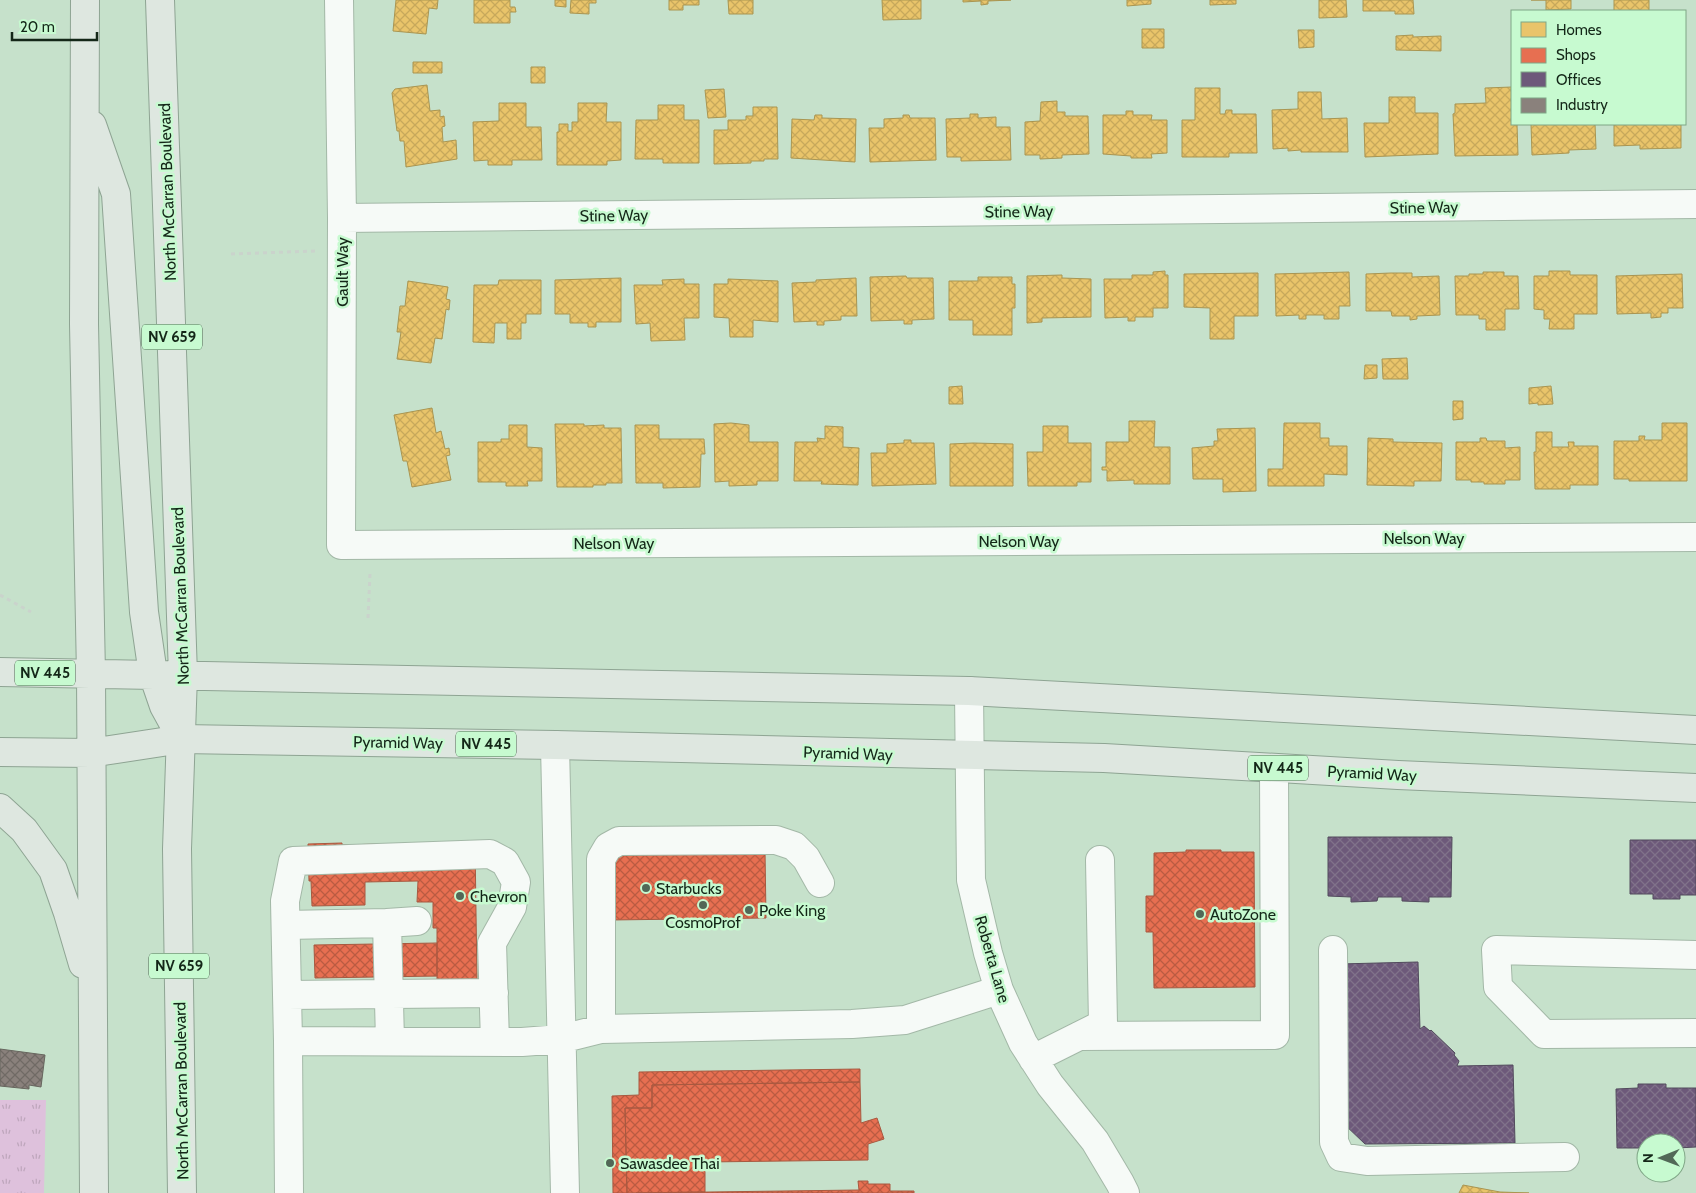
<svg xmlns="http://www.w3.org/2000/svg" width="1696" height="1193" viewBox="0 0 1696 1193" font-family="Cabin,sans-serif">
	<defs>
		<pattern id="grass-tufts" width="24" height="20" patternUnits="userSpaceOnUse" patternTransform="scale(1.25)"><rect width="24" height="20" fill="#dec1dc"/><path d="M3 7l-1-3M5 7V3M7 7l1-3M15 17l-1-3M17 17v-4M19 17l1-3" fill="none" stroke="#bea6bc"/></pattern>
		<pattern id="homes-cross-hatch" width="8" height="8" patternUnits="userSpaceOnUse" patternTransform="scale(1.25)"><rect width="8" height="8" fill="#e9c46a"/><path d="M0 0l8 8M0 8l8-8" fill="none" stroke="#c7a85b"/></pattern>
		<pattern id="shops-cross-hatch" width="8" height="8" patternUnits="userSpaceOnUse" patternTransform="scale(1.25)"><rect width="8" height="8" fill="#e76f51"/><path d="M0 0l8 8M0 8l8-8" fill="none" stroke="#ba5b42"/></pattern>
		<pattern id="offices-cross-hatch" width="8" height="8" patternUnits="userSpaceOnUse" patternTransform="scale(1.25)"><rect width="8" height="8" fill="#6d597a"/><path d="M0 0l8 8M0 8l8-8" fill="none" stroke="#80728a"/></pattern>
		<pattern id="industry-cross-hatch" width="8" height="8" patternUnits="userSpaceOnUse" patternTransform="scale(1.25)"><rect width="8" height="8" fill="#8a817c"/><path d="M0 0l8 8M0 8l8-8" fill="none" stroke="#706a65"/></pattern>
	</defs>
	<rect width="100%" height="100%" fill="#c6e1cb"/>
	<path fill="url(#grass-tufts)" d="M0 1100H46L44 1193H0Z"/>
	<path fill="url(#homes-cross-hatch)" stroke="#a99551" d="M396 0H438L437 9 429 8 426 34 393 31Z
		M474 0H510V7H515L516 12H510V23H474Z
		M555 0H566V7L555 6Z
		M571 0H596V3H589V14L570 13Z
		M669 0H699V5H683V10H669Z
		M728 0H753V14H729Z
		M882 0H921V19L883 20Z
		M963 0H1011L988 1V4L981 5V1L963 2Z
		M1127 0H1151V4L1127 6Z
		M1210 0H1236V4L1210 5Z
		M1319 0H1346L1347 17 1319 18Z
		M1363 0H1413L1414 14H1395V11H1363Z
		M1531 0H1571V9L1546 10V0Z
		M1614 0H1649V11H1614Z
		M1142 29H1164V48H1142Z
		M1298 30H1314V47L1299 48Z
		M1413 35V37L1441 36V51L1396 50V36Z
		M413 62H442V73H413Z
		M531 67H545V83H531Z
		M427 85 430 111 440 110V117L444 116 445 126 442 127 443 142 456 140 457 159 406 167 404 141H400L399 131H397L392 93 395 89Z
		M1512 87V124H1517L1518 155 1455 156 1453 114 1455 113V104L1486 103 1485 88Z
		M1195 88H1220V114H1225L1226 110H1232V114H1256L1257 153H1229V157H1182V120H1195Z
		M724 89 726 117 708 118 705 90Z
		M1298 92H1321L1322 119 1347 118 1348 152H1301V150L1288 151V148L1273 149 1272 110 1298 109Z
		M1389 97H1415V113H1438V154L1365 157 1364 123H1389Z
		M1057 101V112H1065V116H1088L1089 154 1062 155V158L1040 159V155H1025V122L1040 121 1041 102Z
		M499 103H526V127H541L542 160H512V165H488V160L474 161 473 122 499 121Z
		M578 103H607L606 122H621V160L607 161V165H557V132H559V124H568V131H572V122H578Z
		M658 105H684V120H699V163H663V159H635L636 120H658Z
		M753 107H777L778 159H764V161H751V163L714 164V130H728V120H746V116H753Z
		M1126 111H1133V115H1152L1151 120H1167V153L1151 154 1152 158H1131V156L1103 154V115H1126Z
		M970 114H978V118L996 117V127H1010L1011 160 961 161V157H947L946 119 970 118Z
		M815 115H822V118L856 119 855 162 791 158 792 119 814 120Z
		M903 115H909L910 118H935L936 160 870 162 869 128H884V119L903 118Z
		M1531 124H1595L1596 149 1569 150V153L1532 155Z
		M1614 124H1681V148L1640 149V145L1614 146Z
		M1165 271V275H1168V308H1153V317H1135V321H1128V317L1105 318 1104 279H1132V275H1153V272Z
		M1549 271H1570V275H1597V314H1574V329H1549L1550 319H1544V310L1534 309V276H1549Z
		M1349 272 1350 306H1339V319H1324V315H1306V319H1299V315L1276 316 1275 274Z
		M1483 272H1504V276H1518L1519 309H1505V330H1486V319H1479V315H1456L1455 276H1469V274H1483Z
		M1258 273V316H1234V339H1210V308L1184 307V274Z
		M1391 273H1412V277L1439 276 1440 315 1417 316V319L1410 320V316H1392L1391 311H1366V274Z
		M1682 274 1683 308H1668V313H1661V317L1651 318V313L1617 314 1616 276Z
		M1062 275V278L1091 279V317L1042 318V322L1027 323V276Z
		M906 276 907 278H933L934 319 912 320V324H904V320L871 321 870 277Z
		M978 277H1012V284H1015V308H1012V335H973V320H949V281H978Z
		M621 278V322H596V327H588V323H570V314H555V280Z
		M856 278 857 316H841V320L824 321V325H817V321L794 322 792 283 816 282V280Z
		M684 279V284H699V318H684L685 340 651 341 650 323 636 324 634 285H663L662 280Z
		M728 279 778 281V322L753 320V337H730L729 318 714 317V284H728Z
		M499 280H541V314H526V323H521V339H507V323H495L494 343 473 342 474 285H498Z
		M408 281 448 287 446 299 450 300 449 310 446 309 442 339 435 338 431 363 397 359 401 332H397L400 306H405Z
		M1407 358 1408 379H1383L1382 359Z
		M1365 365H1377V378L1364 379Z
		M962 386 963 404H949V387Z
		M1551 386 1553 404 1538 405V403L1529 404V388Z
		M1453 401H1463V419L1453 420Z
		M432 408 436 433 441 431 445 449 449 448 450 455 446 456 451 480 412 487 407 461H403L394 415Z
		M1129 421H1155L1154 447H1170V484H1134V480L1107 481V470H1102V467H1106V442H1129Z
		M731 423 749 425V442H778V481H757V485L729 486V481L715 482 714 424Z
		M1284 423H1320V438H1329V446H1347V475L1324 474V486H1268V469H1283Z
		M1662 423H1687V481H1629V479H1614V441H1639V436H1645L1644 440H1662Z
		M555 424H584V426L604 425V428H621L622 483H606V485H593V487H557Z
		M509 425H527V447L542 448V481H527L528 486H506V482H478V442H501V439H509Z
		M635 425H659V439H704L705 454H701L700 487 663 488V483H636Z
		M825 426 843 427V447L859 448 858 485 821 484 822 481H794L795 442H818L817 438 825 439Z
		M1043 426H1068V443H1091V482H1077V486H1028L1027 452H1043Z
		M1255 428 1256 491 1223 492V479H1193L1192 448 1214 446V441H1218L1217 429Z
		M1536 432H1552V447H1569L1568 442H1574V446H1598V485H1570V489H1535L1534 452H1536Z
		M1368 438 1393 439V442L1442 443 1441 481H1414V486L1367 485Z
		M1480 438H1486L1487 441H1505V448L1520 447V480H1505V484H1484V482H1471V480H1456V442H1480Z
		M904 440H911V443H934L936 484 872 486 871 453H887V444L904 443Z
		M973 443 1013 444V486H950V444Z
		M1463 1185 1500 1192 1529 1193H1459Z"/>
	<path fill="url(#shops-cross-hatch)" stroke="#a85940" d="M475 842 477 983H437V928H433V902H417L418 881 365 882V905L312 906 311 881H309L308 844 342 843V845L421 843V844Z
		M1186 850H1221V852H1254L1255 987 1154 988 1153 932H1146V896H1154V853L1186 852Z
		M765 851 766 918 609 920 614 852Z
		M437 943V976L315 978 314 945Z
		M860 1069V1082L652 1085V1108H625L627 1193H613L612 1096 639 1095V1072Z
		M860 1082 861 1123 877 1118 884 1139 868 1144V1160L705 1162V1192L627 1193 625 1108H652V1085Z
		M858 1181H868V1184H890V1191H914V1193H636L859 1190Z"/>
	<path fill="url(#offices-cross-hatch)" stroke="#524a5d" d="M1328 837H1452L1451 897H1429V902L1402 901V897H1378L1377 901 1351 902V897L1328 896Z
		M1630 840H1696V895H1680V899H1653V894H1630Z
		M1418 962 1420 1029 1424 1026 1430 1031 1431 1030 1455 1053 1454 1055 1459 1061 1457 1066 1513 1065 1515 1143 1365 1144 1342 1122 1339 964Z
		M1638 1084H1666V1088H1696V1147L1676 1148V1143H1646V1148H1617L1616 1089 1638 1088Z"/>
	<path fill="url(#industry-cross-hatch)" stroke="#67665e" d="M0 1049 45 1055 41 1087 29 1085V1089L0 1086Z"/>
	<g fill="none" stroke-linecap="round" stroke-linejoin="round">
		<g stroke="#a3b8a7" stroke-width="30">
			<path id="minor" d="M339 0 342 218 341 545 1696 537
				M342 218 1696 204
				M969 691 971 880 988 953 999 990 1023 1043 1050 1085 1095 1141 1120 1183 1125 1193
				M555 745 565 1193
				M387 923 417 921
				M286 925 387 923 390 1041
				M1333 950 1334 1142 1341 1157 1367 1161 1565 1157
				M1696 955 1496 950 1498 987 1544 1034 1696 1033
				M287 995 494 993
				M601 1029V859L608 847 619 841 776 840 794 846 806 858 820 883
				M1079 1036 1275 1035 1274 768
				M288 1041 285 901 293 861 490 854 505 862 516 882 512 907 492 943 495 1042
				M1033 1059 1103 1024 1100 860
				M289 1193 288 1041 522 1042 561 1039 601 1029 852 1024 905 1020 999 990"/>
		</g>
		<g stroke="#8ea493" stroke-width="30">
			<path id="major" d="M85 0 84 324 91 674 94 1193
				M160 0 183 675 177 849 182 1193
				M92 125 116 194 144 612 153 674 164 706 181 737
				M0 672 969 691 1696 730
				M0 752 90 753 182 739 555 745 1104 758 1398 775 1696 788
				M0 808 24 830 53 870 68 913 83 964"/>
		</g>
		<path stroke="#cad3cc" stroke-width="3" stroke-dasharray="4 4" stroke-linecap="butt" d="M231 254 315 251
			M0 595 31 612
			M368 618 370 573"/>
		<use href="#minor" stroke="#f6faf7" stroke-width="28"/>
		<use href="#major" stroke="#dee7e0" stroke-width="28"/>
	</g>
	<g fill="#526857" stroke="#c7fad0" stroke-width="2">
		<circle cx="646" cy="888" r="5"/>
		<circle cx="460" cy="896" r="5"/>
		<circle cx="703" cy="905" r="5"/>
		<circle cx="749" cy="910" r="5"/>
		<circle cx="1200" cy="914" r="5"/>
		<circle cx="610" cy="1163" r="5"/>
	</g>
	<g text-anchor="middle" stroke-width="5" stroke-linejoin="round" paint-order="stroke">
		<g fill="#c7fad0" stroke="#4a664f" stroke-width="1">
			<rect x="142" y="324.5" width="60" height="25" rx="4"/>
			<rect x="15" y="660.5" width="60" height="25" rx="4"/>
			<rect x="456" y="731.5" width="60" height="25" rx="4"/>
			<rect x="1248" y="755.5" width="60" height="25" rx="4"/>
			<rect x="149" y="953.5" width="60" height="25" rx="4"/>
		</g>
		<g font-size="15" font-weight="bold" fill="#142718">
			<text x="172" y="342">NV 659</text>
			<text x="45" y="678">NV 445</text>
			<text x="486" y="749">NV 445</text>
			<text x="1278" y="773">NV 445</text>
			<text x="179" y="971">NV 659</text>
		</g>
		<g font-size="16" fill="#142718" stroke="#c7fad0">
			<text transform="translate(167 192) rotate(-92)" y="6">North McCarran Boulevard</text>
			<text transform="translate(1424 207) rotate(-1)" y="6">Stine Way</text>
			<text transform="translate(1019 211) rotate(-1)" y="6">Stine Way</text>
			<text transform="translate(614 215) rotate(-1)" y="6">Stine Way</text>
			<text transform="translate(342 272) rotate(-90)" y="6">Gault Way</text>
			<text x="1424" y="544">Nelson Way</text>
			<text x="1019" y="547">Nelson Way</text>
			<text x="614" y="549">Nelson Way</text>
			<text transform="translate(180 596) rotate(-92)" y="6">North McCarran Boulevard</text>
			<text transform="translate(398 742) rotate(1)" y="6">Pyramid Way</text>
			<text transform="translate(848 753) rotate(2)" y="6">Pyramid Way</text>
			<text transform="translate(1372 773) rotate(3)" y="6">Pyramid Way</text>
			<text transform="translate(993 959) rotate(74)" y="6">Roberta Lane</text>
			<text transform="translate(181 1091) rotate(-91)" y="6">North McCarran Boulevard</text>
		</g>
		<g font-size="16" fill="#142718" stroke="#c7fad0" text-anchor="start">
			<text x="656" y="894">Starbucks</text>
			<text x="470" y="902">Chevron</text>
			<text x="759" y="916">Poke King</text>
			<text x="1210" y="920">AutoZone</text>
			<text x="703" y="928" text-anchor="middle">CosmoProf</text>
			<text x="620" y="1169">Sawasdee Thai</text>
		</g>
	</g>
	<rect x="1511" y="10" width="175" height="115" fill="#c7fad0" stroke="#7fa686"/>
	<rect x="1521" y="22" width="25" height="15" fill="#e9c46a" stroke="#7fa686"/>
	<text x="1556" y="35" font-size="15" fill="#142718">Homes</text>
	<rect x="1521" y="48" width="25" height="15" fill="#e76f51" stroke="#7fa686"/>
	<text x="1556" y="60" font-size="15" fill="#142718">Shops</text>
	<rect x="1521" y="72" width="25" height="15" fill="#6d597a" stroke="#7fa686"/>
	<text x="1556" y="85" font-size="15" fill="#142718">Offices</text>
	<rect x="1521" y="98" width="25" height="15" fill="#8a817c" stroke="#7fa686"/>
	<text x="1556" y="110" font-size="15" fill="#142718">Industry</text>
	<g transform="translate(1661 1158) rotate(269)"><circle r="24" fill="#c7fad0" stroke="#7fa686"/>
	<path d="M0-4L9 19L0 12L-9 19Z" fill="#526857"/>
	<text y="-8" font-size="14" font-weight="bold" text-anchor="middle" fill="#142718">N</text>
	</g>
	<path d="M12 32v8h85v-8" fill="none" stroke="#142718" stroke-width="2.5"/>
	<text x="20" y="32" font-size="15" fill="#142718" stroke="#c7fad0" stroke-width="4" paint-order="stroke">20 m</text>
</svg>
